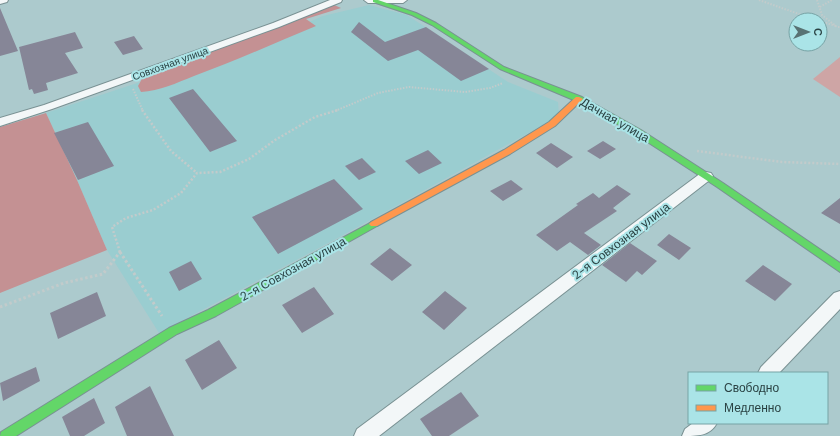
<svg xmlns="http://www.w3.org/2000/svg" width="840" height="436" viewBox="0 0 840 436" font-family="'DM Sans',sans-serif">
	<rect width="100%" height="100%" fill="#accacd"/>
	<path fill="#9acdd0" d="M369 5 407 15 508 82 558 102 559 116 336 239 159 333 107 250 77 180 46 113 265 41 323 16Z"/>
	<path fill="#cea5a5" d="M840 57V97L813 79Z"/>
	<path fill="#c49193" d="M332 4 341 8 306 19 316 26C275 43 235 61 194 76 176 83 160 91 141 92L138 86 143 77 296 20Z
		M46 113 77 180 107 250 0 293V127Z"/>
	<path fill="#868697" d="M0 8 18 51 0 56Z
		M359 22 385 42 426 27 489 69 461 81 418 50 388 61 351 32Z
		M75 32 83 48 65 53 78 73 46 83 48 90 34 94 32 89 29 90 19 47Z
		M134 36 143 49 123 55 114 42Z
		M193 89 237 141 210 152 169 98Z
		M88 122 114 166 78 180 54 133Z
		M603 141 616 149 600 159 587 151Z
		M551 143 573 157 557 168 536 153Z
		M428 150 442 163 419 174 405 161Z
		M362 158 376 172 359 180 345 166Z
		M334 179 363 209 278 254 252 217Z
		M511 180 523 189 503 201 490 191Z
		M617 185 631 194 613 208 617 211 584 233 601 245 588 255 570 242 557 251 536 235 578 205 576 204 593 193 599 198Z
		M840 198V224L821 213Z
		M669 234 691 248 679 260 657 245Z
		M630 243 657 261 642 275 637 271 626 282 602 265Z
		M390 248 412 265 392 281 370 264Z
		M191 261 202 279 179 291 169 272Z
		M763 265 792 284 775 301 745 281Z
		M314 287 334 314 302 333 282 305Z
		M445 291 467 308 444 330 422 312Z
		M97 292 106 316 58 339 50 313Z
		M219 340 237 368 202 390 185 360Z
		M36 367 40 381 3 401 0 383Z
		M150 386 174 436H127L115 407Z
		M461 392 479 416 449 436H432L420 419Z
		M94 398 105 423 84 436H70L62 417Z"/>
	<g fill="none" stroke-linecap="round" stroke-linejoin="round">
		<g stroke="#799193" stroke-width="2">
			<path id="street" d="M0 0H8L7 2 0 4Z
				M330 0H342L341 2 279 27 52 109 0 126V118L44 105 273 23Z
				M364 0H407L403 3H368Z
				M706 172 711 173 713 176 711 179 379 436H354L357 429 701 173Z
				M840 291V309L779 373H758L761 367 834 293Z
				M693 423H717C710 436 698 436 682 436L685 429Z"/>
		</g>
		<g stroke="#799193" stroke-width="2">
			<path id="fast" d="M373 0H378L416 13 436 23 504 67 582 97 641 130 723 183 840 263V272L717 187 635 134 576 101 500 69 432 25 412 15 373 2Z
				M374 221 377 222 379 224 377 226 216 316 177 334 16 436H0L1 432 169 328 208 310Z"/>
		</g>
		<g stroke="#799193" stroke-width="2">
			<path id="slow" d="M576 97H579L583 99 555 126 510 154 377 226H371L369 224 371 222 504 150 549 122Z"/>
		</g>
		<path stroke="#c2cbcb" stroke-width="2" stroke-dasharray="1.5 1.5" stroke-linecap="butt" d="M759 0 816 20
			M817 0 822 15 837 27H840
			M820 7 832 0
			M820 21 836 26
			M133 89 143 111
			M335 111 378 93 409 87 465 92 490 88 503 83"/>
		<path stroke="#c2cbcb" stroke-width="2.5" stroke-dasharray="2 2" stroke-linecap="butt" d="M142 110 171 151 197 173
			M697 151 782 162 840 164
			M120 252 112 227 126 218 153 210 181 193 197 173 220 172 249 159 275 140 315 117 338 110
			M119 253 120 252 121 253"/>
		<path stroke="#c2cbcb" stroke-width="3" stroke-dasharray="2.5 2.5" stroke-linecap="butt" d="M120 252 162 316
			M0 307 64 283 103 274 120 252"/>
		<use href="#street" fill="#f3f7f8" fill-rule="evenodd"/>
		<use href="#fast" fill="#63d668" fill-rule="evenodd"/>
		<use href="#slow" fill="#ff974d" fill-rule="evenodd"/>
	</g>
	<g text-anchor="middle" stroke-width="4" stroke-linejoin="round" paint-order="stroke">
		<g font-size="10" fill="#2a4243" stroke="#aae4e7">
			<text transform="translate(170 63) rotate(-20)" y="4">Совхозная улица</text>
		</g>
		<g font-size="12" fill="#2a4243" stroke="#aae4e7">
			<text transform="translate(615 120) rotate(30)" y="4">Дачная улица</text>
			<text transform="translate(621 241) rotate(-37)" y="4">2-я Совхозная улица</text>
			<text transform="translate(293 269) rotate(-29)" y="4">2-я Совхозная улица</text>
		</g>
	</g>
	<rect x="688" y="372" width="140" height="52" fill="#aae4e7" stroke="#77a3a5"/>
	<rect x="696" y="385" width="20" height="6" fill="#63d668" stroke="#77a3a5"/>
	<text x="724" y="392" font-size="12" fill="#2a4243">Свободно</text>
	<rect x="696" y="405" width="20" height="6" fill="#ff974d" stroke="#77a3a5"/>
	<text x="724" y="412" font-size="12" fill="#2a4243">Медленно</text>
	<g transform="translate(808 32) rotate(90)"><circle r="19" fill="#aae4e7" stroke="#77a3a5"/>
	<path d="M0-3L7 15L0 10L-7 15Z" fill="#587273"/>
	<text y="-6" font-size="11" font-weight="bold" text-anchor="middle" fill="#2a4243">С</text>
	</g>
</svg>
